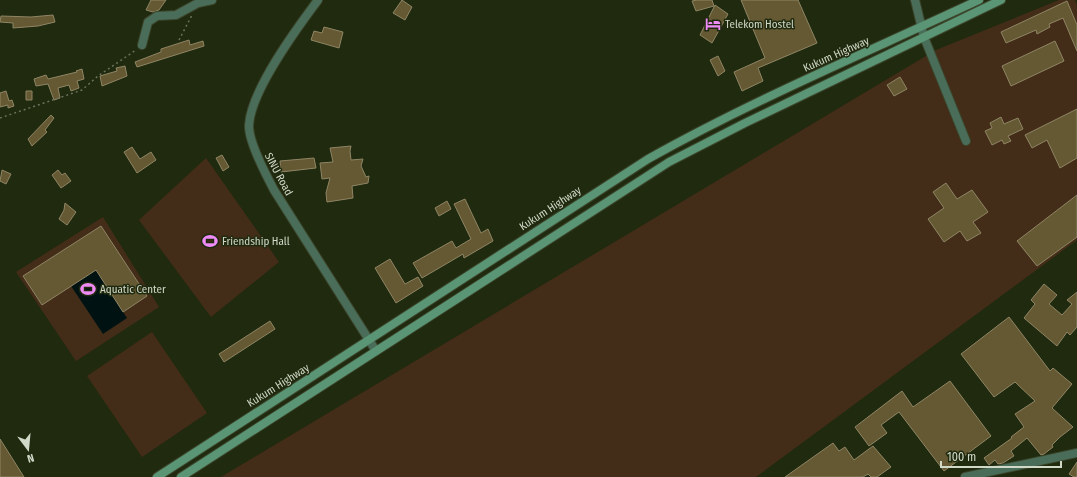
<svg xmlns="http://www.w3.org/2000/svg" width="1077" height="477" viewBox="0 0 1077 477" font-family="'Fira Sans Condensed',sans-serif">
	<rect width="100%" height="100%" fill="#202a0f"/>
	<path fill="#442d18" d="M1059 0H1075L1077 5V240L756 477H221L936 50Z
		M206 158 279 262 211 317 139 220Z
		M103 217 159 307 76 361 16 272Z
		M152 332 207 413 142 457 87 376Z"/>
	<path fill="#001312" d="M96 270 127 318 103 334 71 286Z"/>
	<path fill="#645932" stroke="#8f8565" d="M151 0H166L159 10 153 12 146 10Z
		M402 0 412 7 405 20 393 13Z
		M697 0H712L714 6 696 11 692 1Z
		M741 0H798L817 43 758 68 763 81 742 91 734 72 765 58Z
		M1067 1 1077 25V51L1063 18 1049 24 1050 27 1037 34 1036 30 1006 43 1001 32Z
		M715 5 728 14 712 43 700 35Z
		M53 15 55 22 38 26 13 28V23L0 22 1 16 31 17Z
		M324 27 343 32 339 48 311 40 314 31 322 33Z
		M189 40 190 45 203 41 204 46 137 67 135 62 161 52V49Z
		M1055 41 1064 61 1011 86 1002 66Z
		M718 56 725 71 718 76 710 60Z
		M125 66 127 76 102 86 100 76 117 71 116 68Z
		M82 69 84 79 77 81 79 88 71 91 69 85 58 88 60 98 54 100 48 84 36 86 34 79 46 75 48 79 77 72 76 71Z
		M900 77 907 89 894 96 887 85Z
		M6 91 9 101 12 100 14 106 8 108V105L0 107V93Z
		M26 91H32V100H26Z
		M1077 109V158L1060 168 1047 140 1032 148 1025 135Z
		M51 115 54 118 45 130 47 132 32 146 28 139Z
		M1001 117 1004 124 1018 118 1023 129 1008 136 1011 141 1004 144 1002 140 992 145 985 131 992 128 990 123Z
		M351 146 350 151 351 160 363 159 361 166 366 177 369 176 368 183 352 186 353 198 327 202 326 193 330 178 322 179 320 163 333 162 330 148Z
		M132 147 140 159 151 152 156 160 137 173 124 152Z
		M222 155 229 167 223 171 216 158Z
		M314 158 316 168 281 172 280 161Z
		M2 170 11 174 6 184 0 181Z
		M58 170 62 175 65 173 71 181 61 188 52 175Z
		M946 183 957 199 972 190 988 212 973 222 981 233 967 241 960 231 944 242 928 219 944 208 933 192Z
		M1077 195V237L1037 266 1017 241Z
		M465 199 481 233 488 229 493 241 464 258 463 254 422 278 413 263 452 241 456 248 471 239 454 204Z
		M447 201 451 209 439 216 435 208Z
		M65 203 76 212 67 225 59 219 64 210Z
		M101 226 147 296 123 312 96 270 42 305 23 276Z
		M390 259 405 284 418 277 423 286 396 303 375 268Z
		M1044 284 1057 295 1049 304 1062 315 1072 304 1067 300 1077 292V327L1070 335 1067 332 1057 346 1024 318 1035 304 1031 300Z
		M1009 317 1050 371 1053 368 1072 384 1052 408 1073 427 1060 437 1052 445 1053 447 1044 454 1041 455 1027 438 1011 451 1014 456 1003 463 998 464 995 460 989 465 984 458 1012 438 1011 437 1024 427 1015 414 1035 401 1015 382 994 397 961 354Z
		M270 321 275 329 224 362 219 354Z
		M950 381 991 436 944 471 899 412 881 425 887 433 869 446 855 427 902 391 913 407Z
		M0 439 24 477H0Z
		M833 443 839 451 845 447 854 460 873 446 891 467 877 477H871L868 474 863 477H785Z
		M1077 462V477H1074L1069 474Z"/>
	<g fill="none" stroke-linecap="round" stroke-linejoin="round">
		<g stroke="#3c462c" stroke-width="10">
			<path id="minor" d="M318 0C297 28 251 90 249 125 248 141 266 175 274 190L376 351
				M915 0 924 37 966 141
				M142 45 148 22 157 16 176 15 198 3 212 0
				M965 477 1077 453"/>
		</g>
		<g stroke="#3c462c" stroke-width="10">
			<path id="secondary" d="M157 477 648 159C755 99 868 52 979 0
				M181 477 669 162 745 123 1001 0"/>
		</g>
		<path stroke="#69725b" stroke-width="1.5" stroke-dasharray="2 3" stroke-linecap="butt" d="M179 40 192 15
			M0 118 82 90 98 76 136 50"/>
		<use href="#minor" stroke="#496d59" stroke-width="8"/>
		<use href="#secondary" stroke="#5a9675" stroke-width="8"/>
	</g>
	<defs>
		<g id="hotel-bare" transform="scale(1.2)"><path d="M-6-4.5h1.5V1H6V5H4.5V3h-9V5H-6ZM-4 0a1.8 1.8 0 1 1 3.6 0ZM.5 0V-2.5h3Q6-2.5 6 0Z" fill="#ef8bf7" stroke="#202a0f" stroke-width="2.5" paint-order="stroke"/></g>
		<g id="stadium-bare" transform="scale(1.2)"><path d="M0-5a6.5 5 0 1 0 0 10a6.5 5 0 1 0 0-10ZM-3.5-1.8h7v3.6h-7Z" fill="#ef8bf7" stroke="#202a0f" stroke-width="2.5" paint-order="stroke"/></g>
	</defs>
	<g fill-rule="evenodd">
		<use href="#hotel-bare" x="713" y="24"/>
		<use href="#stadium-bare" x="210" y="241"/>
		<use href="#stadium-bare" x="88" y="289"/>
	</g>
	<g text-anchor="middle" stroke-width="3" stroke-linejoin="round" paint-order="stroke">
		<g font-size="11" fill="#d0d8c7" stroke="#202a0f" text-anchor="start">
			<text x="725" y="28">Telekom Hostel</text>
			<text x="222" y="245">Friendship Hall</text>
			<text x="100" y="293">Aquatic Center</text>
		</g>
		<g font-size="11" fill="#d0d8c7" stroke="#202a0f">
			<text transform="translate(836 54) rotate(-24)" y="4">Kukum Highway</text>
			<text transform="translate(279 174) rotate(62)" y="4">SINU Road</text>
			<text transform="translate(550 208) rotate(-33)" y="4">Kukum Highway</text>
			<text transform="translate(278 385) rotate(-32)" y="4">Kukum Highway</text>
		</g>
	</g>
	<g transform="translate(28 449) rotate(164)" stroke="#202a0f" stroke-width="3" paint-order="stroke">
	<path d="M0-3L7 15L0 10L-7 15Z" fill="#d0d8c7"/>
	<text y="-6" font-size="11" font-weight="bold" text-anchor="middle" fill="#d0d8c7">N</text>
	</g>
	<path d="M941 461v6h120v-6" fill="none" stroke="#d0d8c7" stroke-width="2"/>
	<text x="947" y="461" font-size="12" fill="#d0d8c7" stroke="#202a0f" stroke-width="3" paint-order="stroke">100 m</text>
</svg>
